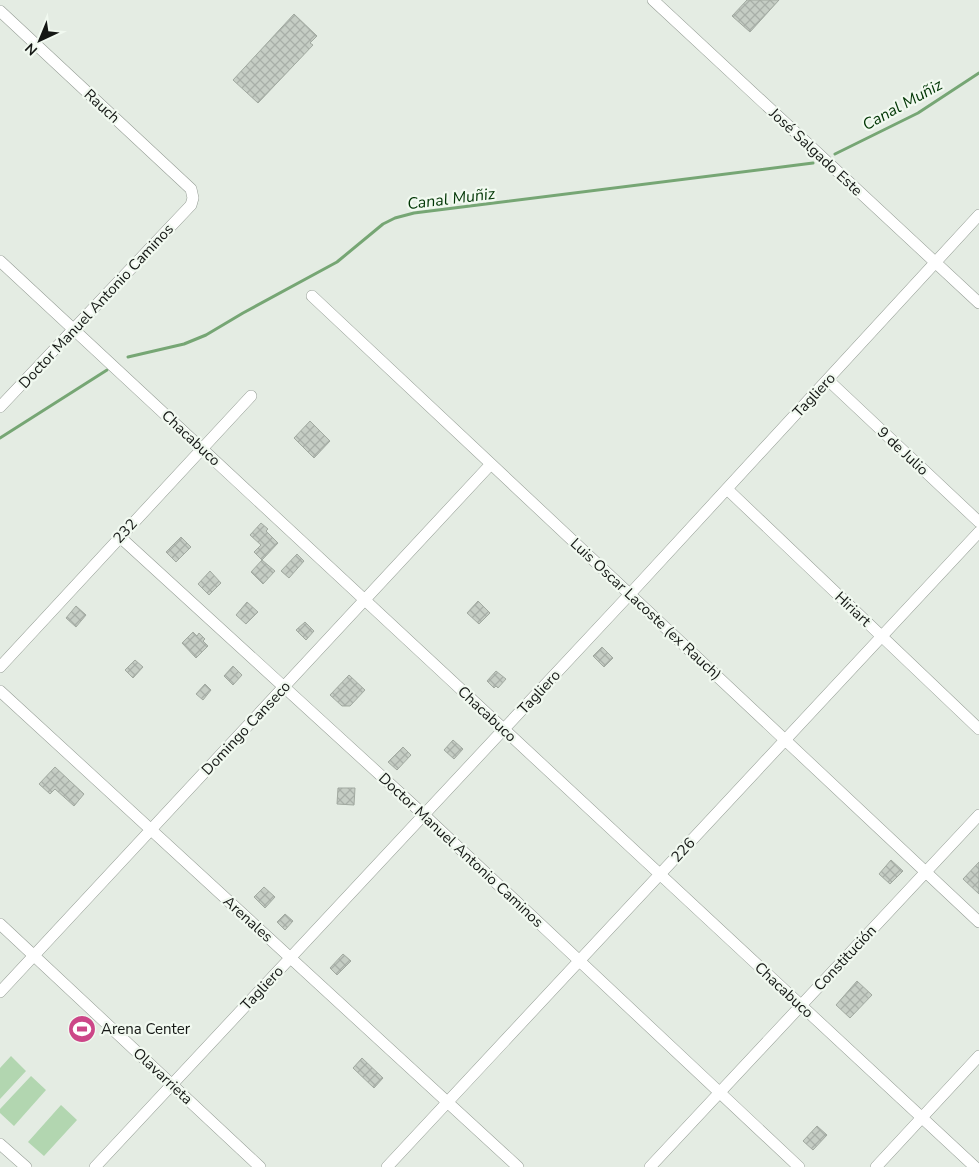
<svg xmlns="http://www.w3.org/2000/svg" width="979" height="1167" viewBox="0 0 979 1167" font-family="'Nunito Sans',sans-serif">
	<defs>
		<pattern id="building-cross-hatch" width="8" height="8" patternUnits="userSpaceOnUse" patternTransform="scale(1.25)"><rect width="8" height="8" fill="#c5cdc4"/><path d="M0 0l8 8M0 8l8-8" fill="none" stroke="#a8afa8"/></pattern>
	</defs>
	<rect width="100%" height="100%" fill="#e4ece3"/>
	<path fill="#b2d6b0" d="M11 1056 26 1071 0 1099V1068Z
		M31 1076 46 1090 14 1126 0 1113V1109Z
		M61 1105 77 1120 44 1156 28 1142Z"/>
	<g fill="none" stroke-linecap="round" stroke-linejoin="round">
		<path stroke="#76a674" stroke-width="3" d="M835 154 918 113 979 73
			M128 357 184 344 206 335 243 313 337 262 383 224 395 218 414 213 813 163
			M0 438 107 370"/>
	</g>
	<path fill="url(#building-cross-hatch)" stroke="#a1a9a0" d="M747 0H779L750 32 732 16Z
		M294 14 317 36 310 43 313 45 258 103 233 80Z
		M310 421 330 441 314 458 294 438Z
		M261 523 268 529 266 531 278 543 262 560 254 552 261 545 250 535Z
		M181 537 191 547 176 562 166 552Z
		M297 554 304 561 289 578 281 571Z
		M262 560 275 571 263 584 251 572Z
		M210 571 221 583 209 595 198 584Z
		M478 601 490 613 479 624 467 613Z
		M247 602 258 612 246 624 236 615Z
		M76 606 86 615 76 627 66 618Z
		M305 622 314 631 306 640 296 630Z
		M193 632 197 636 199 633 205 639 203 641 208 646 196 658 182 643Z
		M602 647 613 658 604 667 593 656Z
		M135 660 143 667 133 678 125 670Z
		M233 666 242 675 233 685 224 676Z
		M496 671 506 679 498 688 496 686 494 688 487 681Z
		M349 675 365 690 350 706H342L330 695Z
		M205 684 211 690 203 700 196 694Z
		M453 740 463 749 454 759 444 750Z
		M403 747 411 755 397 770 388 762Z
		M55 767 84 794 74 806 55 789 50 794 39 784Z
		M338 788H355L354 805 337 804Z
		M891 860 903 871 890 884 879 874Z
		M979 862V894L963 879Z
		M264 887 275 897 265 908 254 897Z
		M285 914 293 921 285 930 277 922Z
		M343 954 351 961 337 975 330 968Z
		M857 981 872 995 850 1018 836 1005Z
		M362 1058 383 1078 374 1088 353 1068Z
		M817 1126 827 1135 813 1150 803 1141Z"/>
	<g fill="none" stroke-linecap="round" stroke-linejoin="round">
		<g stroke="#959d95" stroke-width="12">
			<path id="minor" d="M653 0 979 303
				M0 11 191 189 193 198 191 205 0 407
				M0 261 975 1167
				M312 296 979 922
				M828 380 979 522
				M727 489 979 729
				M120 537 424 815 799 1167
				M0 667 251 396
				M0 691 518 1167
				M0 924 260 1167
				M0 992 491 464
				M0 1144 26 1167
				M95 1167 630 594 979 215
				M387 1167 979 532
				M650 1167 979 815
				M876 1167 979 1056"/>
		</g>
		<use href="#minor" stroke="#fff" stroke-width="11"/>
	</g>
	<defs>
		<g id="stadium-disc" transform="scale(1.4375)"><circle r="9.5" fill="#cc4688" stroke="#f1f9f0"/><path d="M0-5a6.5 5 0 1 0 0 10a6.5 5 0 1 0 0-10ZM-3.5-1.8h7v3.6h-7Z" fill="#fff"/></g>
	</defs>
	<g fill-rule="evenodd">
		<use href="#stadium-disc" x="82" y="1029"/>
	</g>
	<g text-anchor="middle" stroke-width="4.5" stroke-linejoin="round" paint-order="stroke">
		<g font-size="15" fill="#141714" stroke="#f1f9f0">
			<text transform="translate(102 106) rotate(43)" y="5">Rauch</text>
			<text transform="translate(816 152) rotate(43)" y="5">José Salgado Este</text>
			<text transform="translate(96 306) rotate(-47)" y="5">Doctor Manuel Antonio Caminos</text>
			<text transform="translate(814 395) rotate(-47)" y="5">Tagliero</text>
			<text transform="translate(191 438) rotate(43)" y="5">Chacabuco</text>
			<text transform="translate(903 451) rotate(43)" y="5">9 de Julio</text>
			<text transform="translate(125 531) rotate(-47)" y="5">232</text>
			<text transform="translate(646 609) rotate(43)" y="5">Luis Oscar Lacoste (ex Rauch)</text>
			<text transform="translate(853 609) rotate(43)" y="5">Hiriart</text>
			<text transform="translate(539 692) rotate(-47)" y="5">Tagliero</text>
			<text transform="translate(487 714) rotate(43)" y="5">Chacabuco</text>
			<text transform="translate(246 728) rotate(-47)" y="5">Domingo Canseco</text>
			<text transform="translate(461 850) rotate(43)" y="5">Doctor Manuel Antonio Caminos</text>
			<text transform="translate(683 850) rotate(-47)" y="5">226</text>
			<text transform="translate(248 919) rotate(42)" y="5">Arenales</text>
			<text transform="translate(845 958) rotate(-47)" y="5">Constitución</text>
			<text transform="translate(262 988) rotate(-47)" y="5">Tagliero</text>
			<text transform="translate(784 990) rotate(43)" y="5">Chacabuco</text>
			<text transform="translate(163 1076) rotate(43)" y="5">Olavarrieta</text>
		</g>
		<g font-size="15" fill="#141714" stroke="#f1f9f0" text-anchor="start">
			<text x="101" y="1034">Arena Center</text>
		</g>
		<g font-size="16" font-style="italic" fill="#003604" stroke="#f1f9f0">
			<text transform="translate(902 104) rotate(-29)" y="6">Canal Muñiz</text>
			<text transform="translate(451 198) rotate(-7)" y="6">Canal Muñiz</text>
		</g>
	</g>
	<g transform="translate(40 40) rotate(224)" stroke="#f1f9f0" stroke-width="4" paint-order="stroke">
	<path d="M0-4L9 19L0 12L-9 19Z" fill="#141714"/>
	<text y="-8" font-size="14" font-weight="bold" text-anchor="middle" fill="#141714">N</text>
	</g>
</svg>
